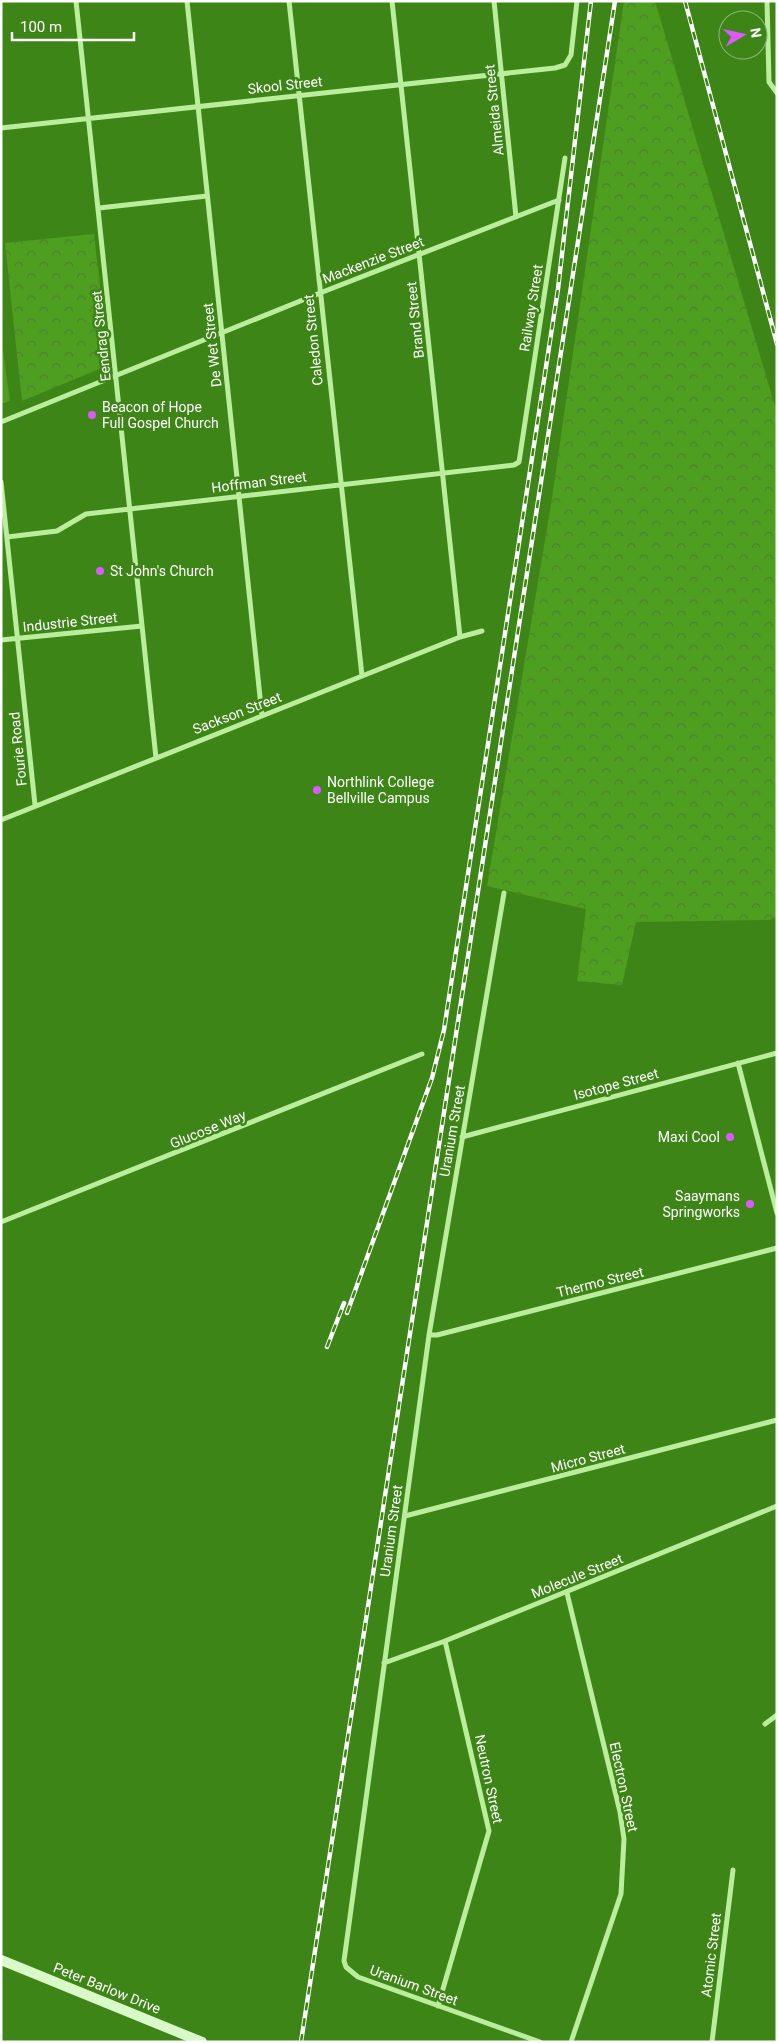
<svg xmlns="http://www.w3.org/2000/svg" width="778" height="2043" viewBox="0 0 778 2043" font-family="Roboto,sans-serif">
	<defs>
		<pattern id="forest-crowns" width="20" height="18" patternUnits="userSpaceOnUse" patternTransform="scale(1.25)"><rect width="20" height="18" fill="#4e9e1f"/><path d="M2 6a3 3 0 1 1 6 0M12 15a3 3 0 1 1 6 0" fill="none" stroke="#4d812f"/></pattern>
	</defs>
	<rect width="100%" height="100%" fill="#3e8517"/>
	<path fill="#4e9e1f" d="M1 351H3L10 401 1 404Z"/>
	<path fill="url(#forest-crowns)" d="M624 1H655L777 413V917L768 920 636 922 622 985 577 981 586 909 487 886 552 498Z
		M94 234 109 365 22 401 5 243Z"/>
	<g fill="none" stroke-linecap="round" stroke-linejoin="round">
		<path stroke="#baed9c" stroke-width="5" d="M76 1 156 758
			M187 1 262 716
			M289 1 362 676
			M392 1 460 637
			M494 1 516 217
			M767 1 769 82 777 93
			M1 128 555 68 565 65 571 55 577 1
			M99 208 207 196
			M1 422 320 293 559 200
			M1 482 35 805
			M7 537 57 531 86 514 514 465 519 462 565 158
			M1 640 142 626
			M1 820 460 637 482 631
			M504 893 429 1335 344 1961 346 1967 358 1977 540 2042
			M738 1063 777 1213
			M462 1137 777 1053
			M1 1222 422 1054
			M429 1335H437L777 1248
			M405 1516 777 1420
			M567 1593 620 1812 624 1839 621 1894 571 2042
			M384 1663 445 1641 777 1506
			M765 1724 777 1715
			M438 2006 489 1831 445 1641
			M712 2042 733 1870"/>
		<path stroke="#daf9c9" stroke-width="10" d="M1 1960 202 2042"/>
		<g stroke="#fff" stroke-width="4.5">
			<path id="rail" d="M685 1 777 344
				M347 1313 432 1078 444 1030 558 289 591 1
				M327 1347 344 1303
				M301 2042 615 1"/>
		</g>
		<use href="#rail" stroke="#3e8517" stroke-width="2.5" stroke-dasharray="8" stroke-linecap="butt"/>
	</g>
	<g fill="#dc58ff" stroke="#3e8517" stroke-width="2">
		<circle cx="92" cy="415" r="5"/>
		<circle cx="100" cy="571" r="5"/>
		<circle cx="317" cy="790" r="5"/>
		<circle cx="730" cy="1137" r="5"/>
		<circle cx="750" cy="1204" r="5"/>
	</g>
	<g text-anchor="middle" stroke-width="5" stroke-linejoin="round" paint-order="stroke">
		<g font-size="14" fill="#fff" stroke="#3e8517">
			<text transform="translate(285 85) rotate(-6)" y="5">Skool Street</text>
			<text transform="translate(494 110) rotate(-96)" y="5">Almeida Street</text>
			<text transform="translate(373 260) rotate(-21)" y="5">Mackenzie Street</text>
			<text transform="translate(531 308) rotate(-81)" y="5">Railway Street</text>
			<text transform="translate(415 320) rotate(-96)" y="5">Brand Street</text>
			<text transform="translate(101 336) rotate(-96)" y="5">Eendrag Street</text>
			<text transform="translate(313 340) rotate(-96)" y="5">Caledon Street</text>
			<text transform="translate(212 345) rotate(-96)" y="5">De Wet Street</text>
			<text transform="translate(259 482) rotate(-7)" y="5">Hoffman Street</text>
			<text transform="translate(70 622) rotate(-6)" y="5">Industrie Street</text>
			<text transform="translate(237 713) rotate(-21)" y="5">Sackson Street</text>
			<text transform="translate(18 749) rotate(-96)" y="5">Fourie Road</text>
			<text transform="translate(616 1084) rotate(-15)" y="5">Isotope Street</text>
			<text transform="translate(208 1129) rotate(-22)" y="5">Glucose Way</text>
			<text transform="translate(452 1131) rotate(-80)" y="5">Uranium Street</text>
			<text transform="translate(600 1282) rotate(-14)" y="5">Thermo Street</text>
			<text transform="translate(588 1458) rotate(-15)" y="5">Micro Street</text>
			<text transform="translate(391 1531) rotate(-82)" y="5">Uranium Street</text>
			<text transform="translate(577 1576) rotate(-22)" y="5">Molecule Street</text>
			<text transform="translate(489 1779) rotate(78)" y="5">Neutron Street</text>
			<text transform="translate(624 1787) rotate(78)" y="5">Electron Street</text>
			<text transform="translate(711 1955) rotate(-83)" y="5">Atomic Street</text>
			<text transform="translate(414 1985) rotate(20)" y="5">Uranium Street</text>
			<text transform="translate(107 1988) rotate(22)" y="5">Peter Barlow Drive</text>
		</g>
		<g font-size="14" fill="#fff" stroke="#3e8517" text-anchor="start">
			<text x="102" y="412">Beacon of Hope<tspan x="102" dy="16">Full Gospel Church</tspan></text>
			<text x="110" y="576">St John's Church</text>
			<text x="327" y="787">Northlink College<tspan x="327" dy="16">Bellville Campus</tspan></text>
			<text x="720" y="1142" text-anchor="end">Maxi Cool</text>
			<text x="740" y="1201" text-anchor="end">Saaymans<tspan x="740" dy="16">Springworks</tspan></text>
		</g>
	</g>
	<rect width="778" height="2043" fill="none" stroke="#ffffff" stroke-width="5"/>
	<g transform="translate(743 35) rotate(81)"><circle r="24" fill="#3e8517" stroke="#8bb674"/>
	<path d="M0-4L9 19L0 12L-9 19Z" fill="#dc58ff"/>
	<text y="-8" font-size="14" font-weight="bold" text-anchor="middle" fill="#ffffff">N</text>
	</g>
	<path d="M12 32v8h122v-8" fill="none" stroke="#ffffff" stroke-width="2.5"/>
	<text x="20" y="32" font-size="15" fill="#ffffff" stroke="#3e8517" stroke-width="4" paint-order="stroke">100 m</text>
</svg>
